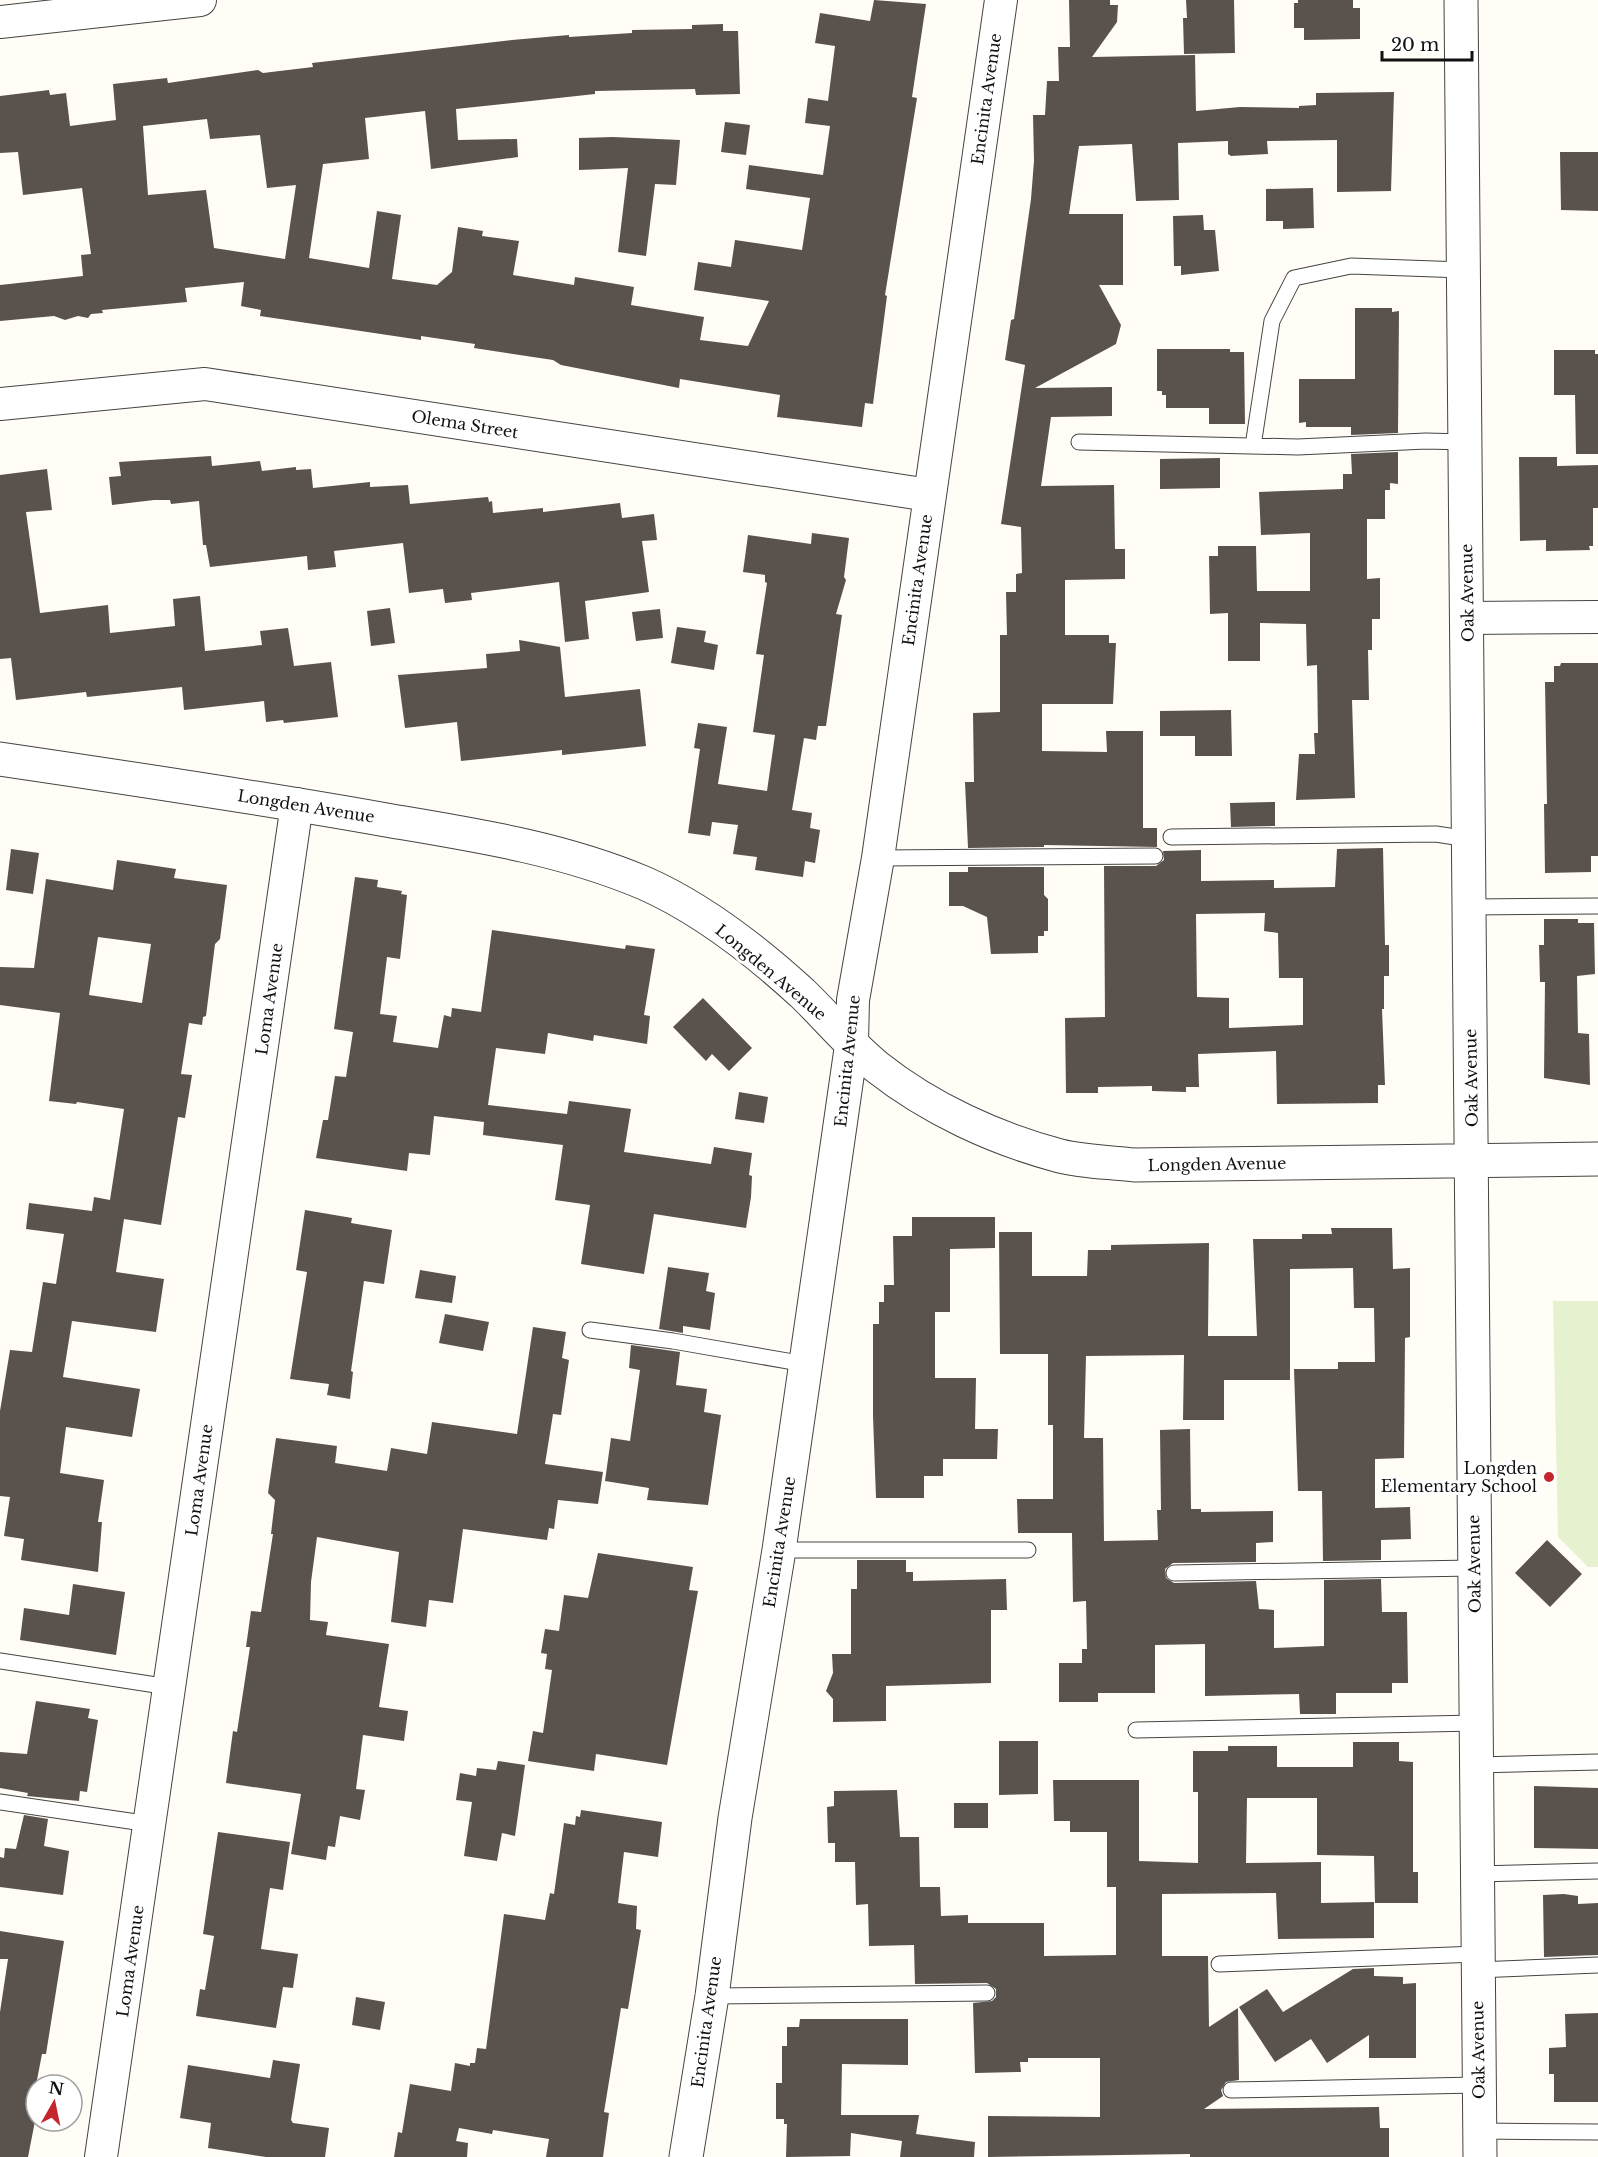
<svg xmlns="http://www.w3.org/2000/svg" width="1598" height="2157" viewBox="0 0 1598 2157" font-family="'Libre Baskerville',serif">
	<rect width="100%" height="100%" fill="#fffdf5"/>
	<path fill="#e6f2cf" d="M1553 1301H1598V1567H1588L1558 1537Z"/>
	<path fill="#5a524d" fill-rule="evenodd" d="M874 0 926 4 912 97 917 98 885 295 887 296 873 404 865 403 862 427 777 417 780 395 680 379 679 388 561 365 553 360 474 348 475 344 421 336V340L260 316 261 310 241 306 244 282 185 288 187 302 102 310 103 313 91 314 88 318 78 316 65 320 54 316 0 321V285L83 276 81 255 91 254 82 188 23 195 18 152 0 153V96L49 90 50 95 66 93 70 126 116 120 113 84 167 78 168 83 258 70 263 73 313 67 312 63 512 40 569 35V37L632 33V30L692 29V25L723 24V31H738L740 94 696 95 695 89 595 91V94L456 109 458 140 517 139 518 157 431 169 425 111 365 118 369 159 323 164 309 258 369 268 377 211 401 215 392 279 437 285 452 272 458 227 483 231 482 236 519 241 513 275 574 285 575 277 634 287 631 305 704 317 700 340 748 346 769 301 694 290 698 262 731 267 735 240 802 250 810 198 746 189 749 165 823 175 830 126 805 123 808 98 828 101 835 46 815 43 820 13 870 21ZM207 119 210 139 260 135 267 188 296 185 285 259 214 248 206 190 148 195 143 126Z
		M1069 0H1110V5H1118L1117 22 1092 57 1195 55 1196 111 1240 107 1299 108V106L1316 105V93L1394 92 1391 191 1337 192V140L1267 141 1268 154 1231 156 1228 154V141L1178 143 1179 200 1136 201 1132 144 1079 146 1069 214H1123V285H1099L1121 325 1116 344 1035 388 1112 387V416L1051 417 1041 486 1114 485 1115 549H1125V579L1065 580V635H1109V643H1116L1113 704H1042V751L1107 752 1106 731H1143V828H1157V847L1044 845V847L968 848 965 782H974L973 713 1000 712V635H1007L1006 592H1016V574L1022 573 1021 527 1001 524 1025 365 1005 360 1011 320 1014 319 1031 199 1034 161 1033 115H1045L1047 81H1059L1058 47H1070Z
		M1186 0H1234L1235 53 1184 54 1183 18H1187Z
		M1298 0H1353V8H1360V39L1304 40V28H1294V3H1298Z
		M725 122 750 125 746 155 721 152Z
		M613 137 680 140 676 185 655 184 646 256 618 252 628 168 579 170V138Z
		M1560 152H1598V211L1561 210Z
		M1313 188 1314 228 1283 229V221H1266V189Z
		M1203 215 1204 230H1215L1219 271 1181 275V266H1174L1173 216Z
		M1355 308H1392V312L1399 311 1398 433 1351 435V427H1306V422L1299 423V379H1355Z
		M1157 349H1230V352H1244L1245 424H1209V408H1166V395H1162V391H1157Z
		M1554 350H1595V354H1598V454H1576L1575 395H1554Z
		M1398 452V484L1390 483V490H1385V519H1367V579L1380 578V619H1372V650H1368L1369 700H1352L1355 798 1296 800 1299 754H1315L1314 733H1318L1317 665 1307 666 1306 624 1260 623V661H1228V613L1210 614 1209 556H1218V546H1256L1257 591H1310V533L1261 535 1259 492 1343 489V474H1352L1351 454Z
		M211 456 212 466 260 461 262 471 296 467V470L311 469 313 488 370 482V487L408 485 410 504 488 497 489 502 492 501 493 513 543 508V512L620 503 622 518 654 514 657 540 642 541 649 592 585 601 589 639 565 642 559 582 471 593 472 600 445 603 443 589 409 593 403 543 334 551 336 567 308 570 307 556 210 567 206 545H203L199 501 171 504 170 500H154L112 505 109 477 121 476 119 462Z
		M1519 457H1557V466L1598 465V508H1593V546H1589L1590 550 1546 551V540L1520 541Z
		M1220 458V488L1160 489V459Z
		M47 469 52 510 26 512 40 613 108 605 110 633 175 626 173 599 200 596 205 651 262 645 260 631 288 628 294 666 331 662 338 717 284 723 283 720 266 722 264 701 184 710 182 687 87 697 86 692 16 700 11 658 0 659V475Z
		M812 533 849 538 844 577 846 580 836 614 842 615 826 726H818L816 740 804 738 792 810 812 813 810 828 820 830 815 863 805 861 803 877 755 870 757 857 733 854 738 825 712 822 710 836 688 833 700 749 694 748 698 723 727 727 718 784 767 791 775 735 753 732 764 655 756 654 767 583 765 582V575L743 572 748 535 811 544Z
		M390 608 395 643 371 646 367 611Z
		M660 609 663 638 636 641 632 612Z
		M677 627 706 631 704 642 718 645 714 670 671 663Z
		M519 640 560 647 565 697 640 689 646 746 562 755V750L461 761 457 722 405 728 398 675 487 668 486 654 520 651Z
		M1561 663H1598V856H1591V872L1545 873 1544 804H1547L1545 682H1554V666H1560Z
		M1231 710 1232 756H1195V736H1160V711Z
		M1275 802V826L1231 827 1230 803Z
		M1383 848 1385 945H1389V976H1384V1009H1382L1385 1085H1378V1103L1277 1104 1276 1051 1198 1054 1199 1087H1186V1092L1152 1091V1086L1098 1087V1093H1066L1065 1018 1105 1017 1104 866H1156L1164 860 1163 851 1201 850V881L1274 880V888L1335 887 1337 849ZM1265 913 1264 931 1278 933 1279 978H1303V1025L1229 1028V998L1197 997 1196 914Z
		M11 849 39 853 33 894 6 890Z
		M117 860 176 869 174 878 227 885 220 939 215 944 206 1016 203 1017 202 1025 189 1023 181 1074 192 1075 185 1118 178 1117 161 1225 124 1219 116 1272 164 1279 156 1332 72 1321 63 1377 140 1389 132 1437 66 1427 60 1473 104 1480 98 1522H102L98 1572 21 1560 24 1539 4 1536 10 1497 0 1496V1411L10 1350 32 1352 43 1282 56 1284 64 1234 26 1229 29 1203 92 1211 94 1197 110 1200 124 1109 77 1102 76 1104 49 1101 60 1013 0 1005V967L34 968 46 879 113 890ZM98 937 151 944 142 1003 89 995Z
		M968 867H1044V895L1048 899V931H1044V936H1038V953L991 954 987 917 963 906H949V872H968Z
		M355 877 378 880 377 887 402 891 401 894 407 895 400 959 387 957 380 1014 397 1016 393 1042 438 1048 444 1015 451 1017 452 1008 481 1012 492 930 625 949 626 945 655 949 644 1015 650 1016 647 1044 594 1035 593 1041 548 1033 545 1054 496 1048 488 1105 567 1114 569 1101 631 1109 624 1152 711 1164 714 1147 752 1153 749 1175 752 1176 751 1197 746 1228 654 1214 644 1274 581 1264 590 1205 555 1200 563 1145 483 1135 484 1122 434 1116 430 1155 409 1153 407 1171 316 1158 323 1120H328L335 1076 346 1077 353 1032 334 1029Z
		M1544 919H1578V923H1594L1595 974 1577 976 1578 1033 1589 1034 1590 1085 1544 1078 1545 982H1540L1539 945H1544Z
		M703 998 752 1048 729 1071 712 1054 706 1061 673 1027Z
		M739 1092 768 1097 764 1123 735 1119Z
		M305 1210 352 1218 351 1223 392 1230 384 1284 364 1281 351 1371 353 1372 350 1399 327 1395 329 1384 290 1379 307 1272 296 1270Z
		M912 1217H995V1248L950 1249V1312H935V1378H976L975 1429H998L997 1459H943V1476H924V1498H876L873 1416V1324H879V1302H884V1285H894L893 1236H912Z
		M1331 1228H1392L1393 1269 1410 1268V1337L1405 1338 1404 1458 1375 1459V1508L1410 1507 1411 1539 1381 1540V1560L1323 1561 1322 1491H1298L1294 1369H1338V1362H1375L1374 1308H1354L1353 1268 1290 1269V1380H1224V1420H1183L1184 1355 1086 1356 1084 1438H1103L1104 1541 1158 1540 1157 1510H1161L1160 1430 1190 1429 1191 1509H1201V1512L1273 1511V1542L1256 1543V1562L1173 1563 1165 1569 1166 1578 1174 1583 1256 1581 1259 1609 1274 1610V1648L1324 1646V1580L1381 1579 1382 1612H1407L1408 1683H1392V1693H1336V1714H1300L1299 1694 1205 1696V1644L1155 1645V1693H1098V1702H1059V1663H1082V1649H1087L1086 1601 1073 1602 1072 1533H1018L1017 1499H1053V1425H1048V1354H1000L999 1232H1032V1276H1087L1088 1250H1111V1245L1209 1243 1208 1336H1257L1253 1239H1302V1234H1332Z
		M668 1267 709 1273 706 1291 715 1293 710 1330 683 1326V1333L659 1329Z
		M420 1270 456 1276 452 1303 415 1298Z
		M445 1314 489 1322 483 1351 439 1343Z
		M533 1327 566 1332 562 1358 569 1360 561 1415 553 1414 545 1464 603 1472 598 1504 558 1500 554 1529 549 1528 547 1540 463 1529 453 1603 429 1600 426 1627 391 1622 399 1552 317 1537 311 1582 310 1620 328 1622 326 1635 389 1644 379 1707 408 1711 404 1741 363 1735 356 1789 365 1790 360 1820 340 1816 335 1847 328 1846 326 1860 291 1854 301 1794 226 1783 233 1731 237 1732 250 1647H246L251 1611 261 1612 273 1534H271L275 1500 268 1493 276 1438 337 1446 335 1463 387 1471 391 1448 427 1454 432 1422 517 1434Z
		M631 1345 680 1352 676 1385 707 1389 704 1412 721 1415 708 1505 647 1500 649 1488 605 1481 611 1438 630 1441 640 1370 629 1368Z
		M1547 1540 1582 1574 1550 1607 1515 1573Z
		M598 1553 693 1567 689 1590 698 1591 667 1765 596 1754 594 1771 528 1761 533 1731 543 1733 552 1670 545 1669 547 1654 541 1653 545 1629 559 1631 564 1595 588 1598Z
		M857 1560H906V1572H913V1581L1006 1579 1007 1610H991V1683L886 1686V1721L833 1722V1699L826 1691 833 1673 832 1654H851V1589H857Z
		M73 1584 125 1592 116 1655 20 1640 24 1608 69 1615Z
		M36 1701 90 1709 88 1718 98 1720 87 1792 80 1791 79 1801 27 1796 28 1793 0 1788V1752L27 1754Z
		M999 1741H1038V1794L999 1795Z
		M1353 1742H1399V1761L1413 1762V1872H1418V1903H1375L1374 1856 1317 1855V1798H1247L1246 1863 1321 1862V1903L1374 1902V1938L1278 1939 1276 1893 1162 1894V1956H1208L1209 2027 1238 2008 1239 2080 1226 2082 1221 2090 1223 2096 1204 2109 1379 2107 1380 2128H1389V2157H1190V2154L988 2157V2116L1100 2117V2058H1028V2062H1020L1021 2072 975 2073 973 2003 992 2001 996 1997V1989L987 1983 915 1984 914 1945 869 1946 868 1904 856 1905 855 1862H835V1843H828L827 1807 834 1806V1791L897 1790 900 1837H919L920 1887H940L941 1916 968 1915V1923H1044V1956L1116 1955V1887H1107V1832H1070V1821H1054L1053 1780H1139V1861L1198 1863V1792H1193V1751H1228V1746H1277V1767H1353Z
		M498 1761 525 1765 515 1836 502 1833 497 1861 464 1856 472 1802 456 1800 460 1773 476 1776 477 1768 496 1770Z
		M1534 1786 1598 1788V1849L1534 1848Z
		M954 1803H988V1828H954Z
		M581 1810 662 1822 658 1857 624 1852 618 1903 637 1906 636 1929 641 1930 628 2009 621 2008 604 2112 609 2113 603 2157H546L549 2139 493 2130 492 2134 459 2128 456 2141 468 2143 467 2157H394L398 2132 402 2133 410 2084 451 2091 455 2063 470 2066V2063H475L477 2048 486 2049 504 1914 545 1920 550 1893 554 1894 564 1823 575 1825 576 1816 580 1817Z
		M24 1815 48 1819 44 1846 69 1851 63 1895 0 1887V1857L4 1858 5 1848 16 1849Z
		M218 1832 290 1842 283 1890 270 1888 261 1949 298 1954 293 1988 283 1987 276 2028 196 2016 200 1989 205 1990 214 1936 203 1934Z
		M1564 1894 1578 1896V1904L1598 1903V1955L1544 1957 1543 1895Z
		M0 1931 64 1941 46 2054H42L36 2085V2116L28 2157H0V2012L8 1959H0Z
		M1374 1968V1976L1403 1977V1984L1416 1983V2058H1369V2035L1327 2063 1311 2039 1275 2062 1239 2007 1267 1989 1283 2012 1353 1969Z
		M356 1997 385 2002 380 2030 352 2025Z
		M1598 2013V2102H1554V2074H1549V2048L1566 2047 1565 2014Z
		M800 2019H908V2065L842 2064 841 2115H919L916 2134 975 2142 974 2157H900L902 2141 851 2133 850 2156 786 2157 787 2124H784V2119H776V2083H782V2046H787V2027H799Z
		M273 2060 300 2064 291 2120 293 2123 329 2128 325 2157H266L208 2148 211 2123 180 2118 188 2065 270 2078Z"/>
	<g fill="none" stroke-linecap="round" stroke-linejoin="round">
		<g stroke="#444" stroke-width="17">
			<path id="service" d="M1079 442 1298 447 1426 441 1465 442
				M1253 446 1272 321 1294 278 1351 266 1463 270
				M1171 837 1436 834 1468 839
				M878 858 1155 856
				M1469 907 1598 906
				M590 1330 673 1341 805 1364
				M779 1550H1028
				M1174 1573 1473 1568
				M0 1661 169 1687
				M1136 1730 1476 1723
				M1476 1765 1598 1762
				M0 1802 150 1824
				M1476 1874 1598 1871
				M1219 1964 1477 1954
				M1477 1970 1598 1965
				M712 1996 987 1993
				M1231 2090 1477 2085
				M1479 2131 1598 2132"/>
		</g>
		<g stroke="#444" stroke-width="34">
			<path id="minor" d="M0 22 200 0
				M0 404 205 384 929 495
				M1467 618 1598 617
				M852 1042 853 1000 878 858 1001 0
				M101 2157 297 804"/>
		</g>
		<g stroke="#444" stroke-width="35">
			<path id="tertiary" d="M1461 0 1480 2157
				M0 759C129 778 258 797 386 820 475 835 561 848 644 883 701 908 756 951 802 993 827 1017 850 1045 877 1067 930 1109 996 1139 1060 1156 1084 1162 1110 1162 1134 1165L1598 1159
				M686 2157 712 1996 735 1818 779 1550 852 1042"/>
		</g>
		<use href="#service" stroke="#fff" stroke-width="15"/>
		<use href="#minor" stroke="#fff" stroke-width="32"/>
		<use href="#tertiary" stroke="#fff" stroke-width="33"/>
	</g>
	<circle fill="#c4262e" stroke="#fff" stroke-width="2" cx="1549" cy="1477" r="6"/>
	<g text-anchor="middle" stroke-width="6" stroke-linejoin="round" paint-order="stroke">
		<g font-size="16" fill="#111" stroke="#fff">
			<text transform="translate(986 99) rotate(-82)" y="6">Encinita Avenue</text>
			<text transform="translate(465 424) rotate(9)" y="6">Olema Street</text>
			<text transform="translate(917 580) rotate(-82)" y="6">Encinita Avenue</text>
			<text transform="translate(1467 593) rotate(-91)" y="6">Oak Avenue</text>
			<text transform="translate(306 806) rotate(9)" y="6">Longden Avenue</text>
			<text transform="translate(771 972) rotate(40)" y="6">Longden Avenue</text>
			<text transform="translate(269 999) rotate(-82)" y="6">Loma Avenue</text>
			<text transform="translate(847 1061) rotate(-84)" y="6">Encinita Avenue</text>
			<text transform="translate(1471 1078) rotate(-91)" y="6">Oak Avenue</text>
			<text transform="translate(1217 1164) rotate(-1)" y="6">Longden Avenue</text>
			<text transform="translate(199 1480) rotate(-82)" y="6">Loma Avenue</text>
			<text transform="translate(779 1542) rotate(-81)" y="6">Encinita Avenue</text>
			<text transform="translate(1474 1564) rotate(-91)" y="6">Oak Avenue</text>
			<text transform="translate(130 1961) rotate(-82)" y="6">Loma Avenue</text>
			<text transform="translate(706 2022) rotate(-82)" y="6">Encinita Avenue</text>
			<text transform="translate(1478 2050) rotate(-91)" y="6">Oak Avenue</text>
		</g>
		<g font-size="16" fill="#111" stroke="#fff" text-anchor="end">
			<text x="1537" y="1474">Longden<tspan x="1537" dy="18">Elementary School</tspan></text>
		</g>
	</g>
	<g transform="translate(54 2103) rotate(9)"><circle r="28" fill="#ffffff" stroke="#a0a0a0" stroke-width="1.5"/>
	<path d="M0-4.5L10 22L0 15L-10 22Z" fill="#c4262e"/>
	<text y="-9" font-size="16" font-weight="bold" text-anchor="middle" fill="#111111">N</text>
	</g>
	<path d="M1382 51v9h90v-9" fill="none" stroke="#111111" stroke-width="3"/>
	<text x="1391" y="51" font-size="18" fill="#111111" stroke="#ffffff" stroke-width="4.5" paint-order="stroke">20 m</text>
</svg>
